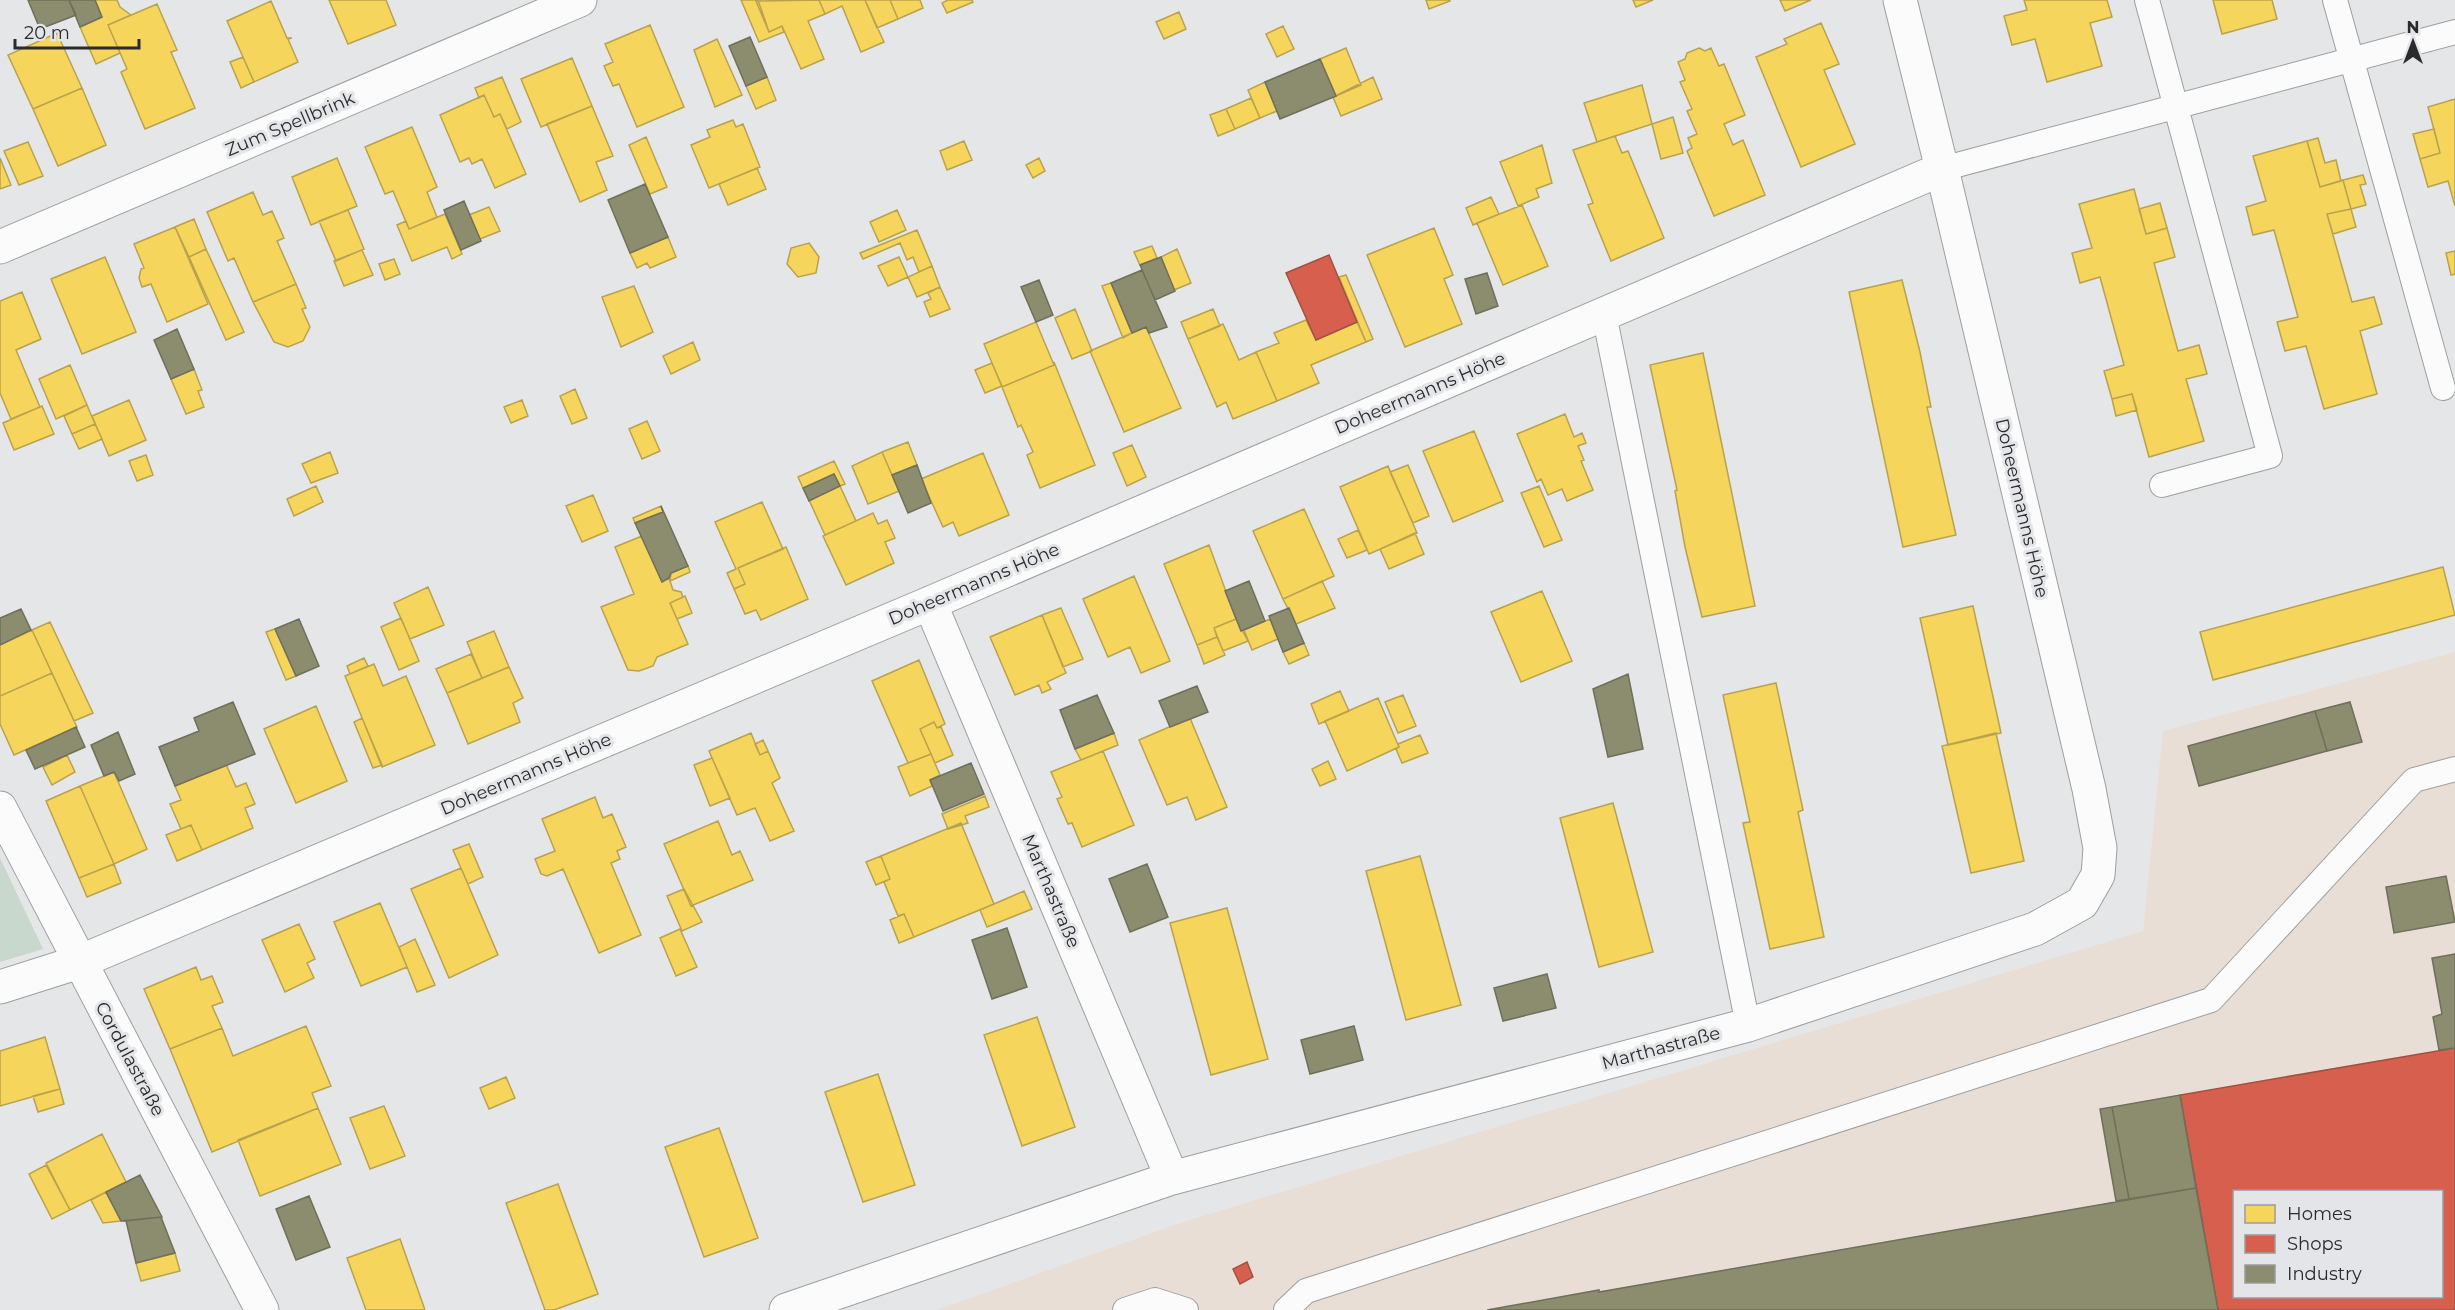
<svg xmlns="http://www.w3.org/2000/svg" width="2455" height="1310" viewBox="0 0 2455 1310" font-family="Montserrat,sans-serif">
	<rect width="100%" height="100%" fill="#e5e6e8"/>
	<path fill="#e8ded6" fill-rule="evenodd" d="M2455 652V1310H937L1180 1223 2143 931 2163 731ZM2234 1192H2442V1296H2234Z"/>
	<path fill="#c8d8cd" d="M0 858 43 949 0 962Z"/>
	<path fill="#f6d55c" stroke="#b9a24e" stroke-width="1.5" d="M95 0H117L120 7 131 15 108 25 120 53 96 64 80 27 102 17Z
		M329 0H386L396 25 348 44Z
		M741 0H758L769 32 782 26 784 32 759 42Z
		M819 0H865L884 42 861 52 842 6 825 14Z
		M819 0 825 14 808 21 824 59 801 69 782 26 769 32 756 1Z
		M865 0H890L898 19 877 28Z
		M890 0H920L923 8 898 19Z
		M948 0H972L973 2 947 13 942 3Z
		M1426 0H1449L1450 1 1429 9Z
		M1633 0H1653L1636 7Z
		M1780 0H1811L1785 11Z
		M2024 0H2107L2112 17 2090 23 2102 66 2047 82 2035 39 2012 45 2004 16 2027 10Z
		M2213 0H2272L2277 19 2222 34Z
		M271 1 287 38H292L288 39 298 62 254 82 227 21Z
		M157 4 177 50 171 52 195 108 145 129 121 72 127 69 108 25Z
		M1179 12 1186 29 1164 39 1156 22Z
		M1821 23 1839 64 1824 70 1855 144 1801 167 1756 57 1787 44 1784 39Z
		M650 25 684 107 637 127 619 84 613 86 604 66 613 62 605 44Z
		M1283 26 1294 49 1277 57 1266 34Z
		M57 33 82 88 33 109 8 55Z
		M717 39 742 95 715 107 694 50Z
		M1346 48 1361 85 1336 96 1320 59Z
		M1699 48 1705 51 1711 48 1719 66 1724 64 1745 115 1724 124 1733 145 1743 140 1765 195 1714 216 1687 151 1692 148 1688 138 1697 134 1687 111 1692 109 1680 82 1685 80 1678 62 1685 59 1687 53Z
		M243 57 254 82 241 88 230 62Z
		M572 58 592 106 541 127 521 79Z
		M502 77 521 122 507 129 500 114 494 117 484 95 479 98 475 88Z
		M767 77 776 100 756 109 746 86Z
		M1373 77 1382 99 1341 116 1333 97Z
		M1265 82 1277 111 1260 118 1248 90Z
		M1642 85 1652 124 1597 142 1584 103Z
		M82 88 106 145 58 166 33 109Z
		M484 95 494 117 500 114 526 174 495 188 482 159 472 164 469 158 460 162 440 115Z
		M1251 98 1260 118 1235 129 1226 109Z
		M2455 99V206L2448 181 2428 187 2420 159 2440 153 2428 107Z
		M592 106 613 156 596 162 607 190 580 202 547 124Z
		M1226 109 1235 129 1218 136 1210 115Z
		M1673 117 1683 153 1661 159 1652 124Z
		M733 120 736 127 743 124 760 167 709 188 691 145 710 137 707 130Z
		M412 127 437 187 427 192 437 217 409 229 393 191 385 194 365 147Z
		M2434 129 2440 153 2420 159 2413 134Z
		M1615 136 1622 153 1628 151 1664 238 1611 261 1588 205 1593 203 1573 150Z
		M646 137 667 187 650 194 629 145Z
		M2318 138 2325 163 2336 160 2341 181 2320 187 2307 141Z
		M964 141 972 160 947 170 940 151Z
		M2307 141 2320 187 2343 180 2351 209 2327 214 2352 302 2374 297 2382 324 2360 331 2377 394 2324 409 2306 346 2285 351 2277 322 2298 317 2274 230 2253 235 2246 207 2266 201 2253 156Z
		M28 142 43 176 19 185 4 151Z
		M1542 145 1552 183 1536 189 1539 197 1518 206 1500 162Z
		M0 158 11 185 0 189Z
		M337 158 357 206 311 225 292 177Z
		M1039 158 1045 171 1033 178 1026 165Z
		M757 168 766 189 728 205 719 184Z
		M2363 175 2366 184 2360 185 2366 205 2351 209 2343 180Z
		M2134 189 2146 234 2167 228 2175 257 2154 263 2178 351 2199 345 2207 374 2186 379 2204 441 2149 457 2132 394 2112 399 2104 371 2124 365 2100 277 2080 283 2072 253 2092 248 2079 204Z
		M253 192 263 215 272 211 284 238 277 241 296 284 253 302 234 258 228 261 207 212Z
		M1491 197 1499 214 1473 225 1466 208Z
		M2160 203 2167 228 2146 234 2139 209Z
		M1522 205 1548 266 1503 285 1477 223Z
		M489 207 500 231 480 239 469 215Z
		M2351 209 2356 227 2333 234 2327 214Z
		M348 210 364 249 336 261 319 221Z
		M897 210 906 230 879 242 870 222Z
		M445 214 462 254 452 259 447 247 412 261 397 225 406 221 409 229Z
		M194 219 206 249 189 257 175 227Z
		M175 227 208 304 167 322 151 284 142 287 139 278 141 269 144 268 134 244Z
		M1434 228 1453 275 1444 279 1462 324 1405 347 1367 255Z
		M917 230 932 266 919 272 913 257 907 260 900 243 863 259 860 253Z
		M668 237 676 257 650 268 647 263 637 268 630 253Z
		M809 243 819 257 816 273 798 277 787 264 791 248Z
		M1152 246 1157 258 1140 265 1134 252Z
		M206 249 244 332 226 340 189 257Z
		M1177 249 1191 283 1174 290 1161 257Z
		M362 250 373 275 344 286 334 261Z
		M2455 251V274L2451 275 2446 253Z
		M105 257 136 332 82 354 51 279Z
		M899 257 908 277 888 286 878 266Z
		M394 259 400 274 385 280 379 264Z
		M932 266 940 287 917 297 908 277Z
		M1346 275 1373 339 1366 342 1339 277Z
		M1902 280 1920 352 1931 407H1927L1956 535 1903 547 1849 292Z
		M1111 283 1132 333 1123 338 1102 286Z
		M296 284 306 308 302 309 310 327 303 341 288 347 274 342 253 302Z
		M634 286 653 332 621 347 602 297Z
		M940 287 950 309 930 317 924 302 931 299 928 293Z
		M22 292 41 339 16 350 40 407 11 419 0 393V301Z
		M1075 309 1092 351 1072 359 1055 318Z
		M1213 309 1220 326 1188 339 1181 322Z
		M1306 320 1316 340 1357 322 1366 342 1311 365 1319 383 1277 401 1256 352 1279 343 1274 333Z
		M1036 322 1054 365 1002 387 984 344Z
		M1223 324 1239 360 1256 352 1277 401 1233 419 1226 402 1217 407 1188 339Z
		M1146 327 1181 408 1124 432 1090 351Z
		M693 342 700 360 671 374 663 356Z
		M1703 353 1755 606 1702 617 1685 547 1675 491 1677 490 1650 365Z
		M1054 362 1095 465 1040 488 1027 455 1033 452 1021 425 1018 427 1002 387 1054 365Z
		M992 363 1002 386 985 393 975 370Z
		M70 365 87 405 56 419 39 379Z
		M194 369 202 390 198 391 204 407 186 414 171 379Z
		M575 389 587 418 572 424 560 396Z
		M2132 394 2137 410 2116 416 2112 399Z
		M129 400 146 440 109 456 92 416Z
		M522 400 528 416 511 423 504 407Z
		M87 405 95 424 72 434 64 416Z
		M42 406 54 434 14 450 3 423Z
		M1565 414 1574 437 1582 433 1586 443 1578 446 1584 460 1581 461 1593 490 1567 501 1562 489 1548 495 1541 479 1537 482 1517 434Z
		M647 421 660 451 642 459 629 429Z
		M95 424 102 439 79 449 72 434Z
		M1474 431 1503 501 1453 522 1423 451Z
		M908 442 917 465 892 475 882 452Z
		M1132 445 1146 477 1127 486 1113 453Z
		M330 452 338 473 311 483 302 464Z
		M882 452 899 491 868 504 852 466Z
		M983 453 1009 515 959 536 953 522 943 527 921 479Z
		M146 455 153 475 137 481 129 461Z
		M834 461 845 484 840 486 834 474 803 488 798 477Z
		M1408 465 1429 516 1413 523 1390 472Z
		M1388 466 1417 533 1369 554 1340 487Z
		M316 486 323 502 294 516 287 499Z
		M840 486 856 521 825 535 809 500Z
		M1539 486 1562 540 1544 547 1521 493Z
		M593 495 608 531 582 542 566 506Z
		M762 502 783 549 738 568 745 584 734 589 727 573 736 569 715 522Z
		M661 506 663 512 635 523 633 518Z
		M1304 509 1334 576 1283 599 1253 531Z
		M873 513 878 524 887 520 895 538 885 542 894 563 846 585 823 536Z
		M1358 530 1367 550 1347 558 1338 539Z
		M1415 533 1424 554 1389 569 1380 549Z
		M642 536 662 582 669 578 673 590 681 592 683 597 670 603 688 644 657 657 653 666 639 671 628 670 601 607 634 594 615 547Z
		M1209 545 1236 619 1214 628 1217 637 1197 645 1164 564Z
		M786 547 808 599 761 620 756 610 745 614 734 589 745 584 738 568Z
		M688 566 690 572 670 581 671 573Z
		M2443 567 2455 615 2213 680 2200 632Z
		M1134 576 1170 661 1141 673 1130 647 1108 657 1083 599Z
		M1322 581 1335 608 1296 624 1283 599Z
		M428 587 444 625 410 639 394 603Z
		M1542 591 1572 661 1521 682 1491 612Z
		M685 596 692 613 677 619 670 603Z
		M1973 606 2001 733 1948 745 1920 618Z
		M1061 608 1083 659 1063 667 1042 615Z
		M1042 615 1066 673 1047 682 1051 689 1042 693 1039 685 1015 695 990 637Z
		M401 618 419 661 399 670 381 627Z
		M1236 619 1248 641 1223 651 1214 628Z
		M1270 619 1278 639 1252 650 1244 630Z
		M50 622 93 713 74 721 32 630Z
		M275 629 296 676 286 680 266 632Z
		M32 630 52 673 0 696V645Z
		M494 631 509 667 482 678 467 642Z
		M1217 637 1225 655 1204 664 1197 645Z
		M1304 643 1309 655 1289 664 1283 652Z
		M471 654 482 678 447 693 436 669Z
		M364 658 368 666 350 674 347 666Z
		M919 660 945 724 937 728 934 722 920 729 931 754 908 763 872 681Z
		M374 664 383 686 406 676 435 745 382 767 345 676Z
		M509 667 523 698 513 703 520 722 468 744 447 693Z
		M52 673 77 727 14 755 0 724V696Z
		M1776 683 1803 810 1798 812 1824 937 1770 949 1743 823 1750 822 1723 695Z
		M1340 691 1349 711 1319 724 1311 704Z
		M1403 695 1416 726 1398 733 1385 702Z
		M1378 698 1399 747 1347 771 1325 721Z
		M316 706 347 781 296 803 264 729Z
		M362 718 382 765 373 768 354 722Z
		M1190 718 1227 807 1196 820 1187 797 1167 805 1139 740Z
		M934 722 937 728 941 727 953 755 935 763 920 729Z
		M751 733 760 755 768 751 780 778 772 783 794 831 770 841 755 808 737 815 709 751Z
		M1114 733 1118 745 1081 760 1075 749Z
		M1996 733 2024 861 1971 873 1942 746Z
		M1420 735 1428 753 1402 763 1396 749 1399 747 1398 744Z
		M763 740 768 751 760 755 755 744Z
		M1103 751 1134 825 1082 847 1072 823 1068 824 1057 799 1062 797 1051 772Z
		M931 754 940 775 930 780 932 786 910 796 898 767Z
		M67 755 75 772 52 785 43 767Z
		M712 758 730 798 710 806 694 765Z
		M1328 761 1336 779 1320 786 1312 769Z
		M226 764 236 787 246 783 255 804 245 808 253 828 202 850 191 825 181 829 170 804 181 800 175 786Z
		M114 772 147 849 114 864 80 786Z
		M80 786 114 864 79 878 46 801Z
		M985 796 989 807 965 816 968 823 948 829 942 814Z
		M595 797 603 818 612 814 626 847 617 851 620 859 611 863 641 935 599 953 563 869 547 876 541 874 535 859 555 851 542 819Z
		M1613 803 1653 952 1599 967 1560 818Z
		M718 821 732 855 740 851 753 880 691 906 664 844Z
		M961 823 994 904 914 937 904 914 898 916 884 882 890 879 881 856Z
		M191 825 202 850 177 861 166 835Z
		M469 844 483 877 468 884 453 850Z
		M881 856 890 879 876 885 866 862Z
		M1420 856 1461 1005 1406 1020 1366 871Z
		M114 864 121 883 87 897 79 878Z
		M461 868 498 955 449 978 411 889Z
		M684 889 702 922 682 931 667 896Z
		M1024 891 1032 909 987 927 980 910Z
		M380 903 407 967 361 986 334 922Z
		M1227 908 1268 1059 1211 1075 1170 923Z
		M904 914 914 937 899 943 890 920Z
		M299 924 315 959 307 963 314 978 285 992 262 940Z
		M680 929 697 967 676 976 660 938Z
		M415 939 435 985 417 992 399 947Z
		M196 967 201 980 212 976 223 1002 212 1006 222 1028 170 1049 144 989Z
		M1037 1017 1075 1127 1022 1146 984 1035Z
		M306 1026 331 1086 312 1093 318 1108 212 1152 170 1049 222 1028 233 1056Z
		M45 1037 60 1089 0 1106V1051Z
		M878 1074 915 1185 863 1202 825 1092Z
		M506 1077 515 1098 489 1109 480 1088Z
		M60 1089 64 1104 38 1112 33 1096Z
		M384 1106 405 1156 370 1169 350 1118Z
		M318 1108 341 1164 260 1196 238 1140Z
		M719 1128 758 1238 704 1257 665 1147Z
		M102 1134 126 1182 70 1210 46 1163Z
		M46 1165 70 1210 52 1219 29 1174Z
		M558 1184 598 1294 554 1310H545L506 1203Z
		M106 1192 121 1221 103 1223 91 1200Z
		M400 1239 425 1310H366L347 1258Z
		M175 1253 180 1271 141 1281 136 1263Z"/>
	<path fill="#d6604d" stroke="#a35043" stroke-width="1.5" fill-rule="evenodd" d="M1329 255 1357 322 1316 340 1286 273Z
		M2455 1048V1310H2218L2180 1095ZM2234 1192H2442V1296H2234Z
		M1247 1262 1253 1277 1240 1284 1233 1269Z"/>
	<path fill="#8c8c6e" stroke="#6f6f5a" stroke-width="1.5" d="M28 0H69L76 15 40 29Z
		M69 0H95L102 17 80 27Z
		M750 37 767 77 746 86 729 46Z
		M1320 59 1336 96 1280 119 1265 82Z
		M645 184 668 237 630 253 608 200Z
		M464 201 481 241 461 250 444 210Z
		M1161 257 1175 291 1155 300 1140 265Z
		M1142 270 1167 327 1149 333 1146 327 1132 333 1111 283Z
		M1487 273 1498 306 1476 314 1465 279Z
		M1039 280 1053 315 1036 322 1021 287Z
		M177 329 194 369 171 379 154 340Z
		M917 465 931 503 908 513 892 475Z
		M834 474 840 486 809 501 803 488Z
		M661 506 688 566 671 573 669 578 662 582 635 523 663 512Z
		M1249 581 1265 621 1241 631 1225 591Z
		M1289 608 1304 643 1283 652 1269 616Z
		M21 609 31 630 0 645V618Z
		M299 619 319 666 296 676 275 629Z
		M1628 674 1643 749 1608 757 1593 689Z
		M1197 686 1208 712 1170 727 1159 701Z
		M1097 695 1114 733 1075 749 1060 710Z
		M233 702 255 754 175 786 159 747 199 731 194 718Z
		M2350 702 2362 742 2327 751 2315 711Z
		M2315 711 2327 751 2199 786 2188 746Z
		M76 727 85 747 35 769 26 750Z
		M118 732 135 774 119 781 114 772 104 776 91 745Z
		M971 763 984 794 943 811 930 780Z
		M1147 864 1168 917 1130 932 1109 879Z
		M2446 876 2455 922 2394 933 2386 887Z
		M1007 928 1027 987 992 999 972 940Z
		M2455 954V1048L2439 1050 2433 1017 2442 1014 2432 958Z
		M1547 974 1556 1008 1503 1021 1494 988Z
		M1354 1026 1363 1060 1310 1074 1301 1040Z
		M2180 1095 2196 1188 2129 1199 2112 1107Z
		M2112 1107 2129 1199 2116 1201 2100 1109Z
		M140 1175 162 1217 121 1221 106 1192Z
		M2196 1188 2218 1310H1487L1599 1290V1292Z
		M309 1196 330 1247 296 1260 276 1209Z
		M161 1217 175 1253 136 1263 126 1221Z"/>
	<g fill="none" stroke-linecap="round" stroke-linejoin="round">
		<g stroke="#9e9e9f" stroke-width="26">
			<path id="lane" d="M2147 0 2270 456 2162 485
				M2335 0 2443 388
				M1942 169 2455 32
				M1604 314 1748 1025
				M1125 1310 1155 1300 1186 1310
				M1286 1310 1306 1291 2211 1000 2414 780 2455 769"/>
		</g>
		<g stroke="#9e9e9f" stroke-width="35">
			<path id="street" d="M0 247 580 0
				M930 603 1172 1178
				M0 808 262 1310
				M0 987 79 962 930 603 1942 169
				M786 1310 1172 1178 1748 1025 2035 929 2082 903 2098 875 2100 848 2089 789 1942 169 1900 0"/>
		</g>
		<use href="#lane" stroke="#fbfbfc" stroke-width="24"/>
		<use href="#street" stroke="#fbfbfc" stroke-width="33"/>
	</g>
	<g text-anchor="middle" stroke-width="6" stroke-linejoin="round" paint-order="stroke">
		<g font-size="18" fill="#2b2b2d" stroke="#e4e5e9">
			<text transform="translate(290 124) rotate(-23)" y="6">Zum Spellbrink</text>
			<text transform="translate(1420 393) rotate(-23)" y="6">Doheermanns Höhe</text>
			<text transform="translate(2022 508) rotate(77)" y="6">Doheermanns Höhe</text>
			<text transform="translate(974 584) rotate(-23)" y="6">Doheermanns Höhe</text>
			<text transform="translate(526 774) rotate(-23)" y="6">Doheermanns Höhe</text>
			<text transform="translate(1051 891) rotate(67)" y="6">Marthastraße</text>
			<text transform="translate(1661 1048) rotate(-15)" y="6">Marthastraße</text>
			<text transform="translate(130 1059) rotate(62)" y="6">Cordulastraße</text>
		</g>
	</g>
	<rect x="2233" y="1190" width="210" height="108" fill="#e4e5e9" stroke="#9a9b9e" stroke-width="1.5"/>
	<rect x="2245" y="1205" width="30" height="18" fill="#f6d55c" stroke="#9a9b9e" stroke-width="1.5"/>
	<text x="2287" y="1220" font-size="18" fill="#2b2b2d">Homes</text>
	<rect x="2245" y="1235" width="30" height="18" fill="#d6604d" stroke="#9a9b9e" stroke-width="1.5"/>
	<text x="2287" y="1250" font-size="18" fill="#2b2b2d">Shops</text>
	<rect x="2245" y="1265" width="30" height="18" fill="#8c8c6e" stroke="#9a9b9e" stroke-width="1.5"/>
	<text x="2287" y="1280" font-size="18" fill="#2b2b2d">Industry</text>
	<g transform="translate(2413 42)" stroke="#e4e5e9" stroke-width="4.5" paint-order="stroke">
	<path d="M0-4.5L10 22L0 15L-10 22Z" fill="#2b2b2d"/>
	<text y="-9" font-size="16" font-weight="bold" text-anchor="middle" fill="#2b2b2d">N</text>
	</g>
	<path d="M15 39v9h124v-9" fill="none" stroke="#2b2b2d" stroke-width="3"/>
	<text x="24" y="39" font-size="18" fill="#2b2b2d" stroke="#e4e5e9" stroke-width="4.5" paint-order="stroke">20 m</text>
</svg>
